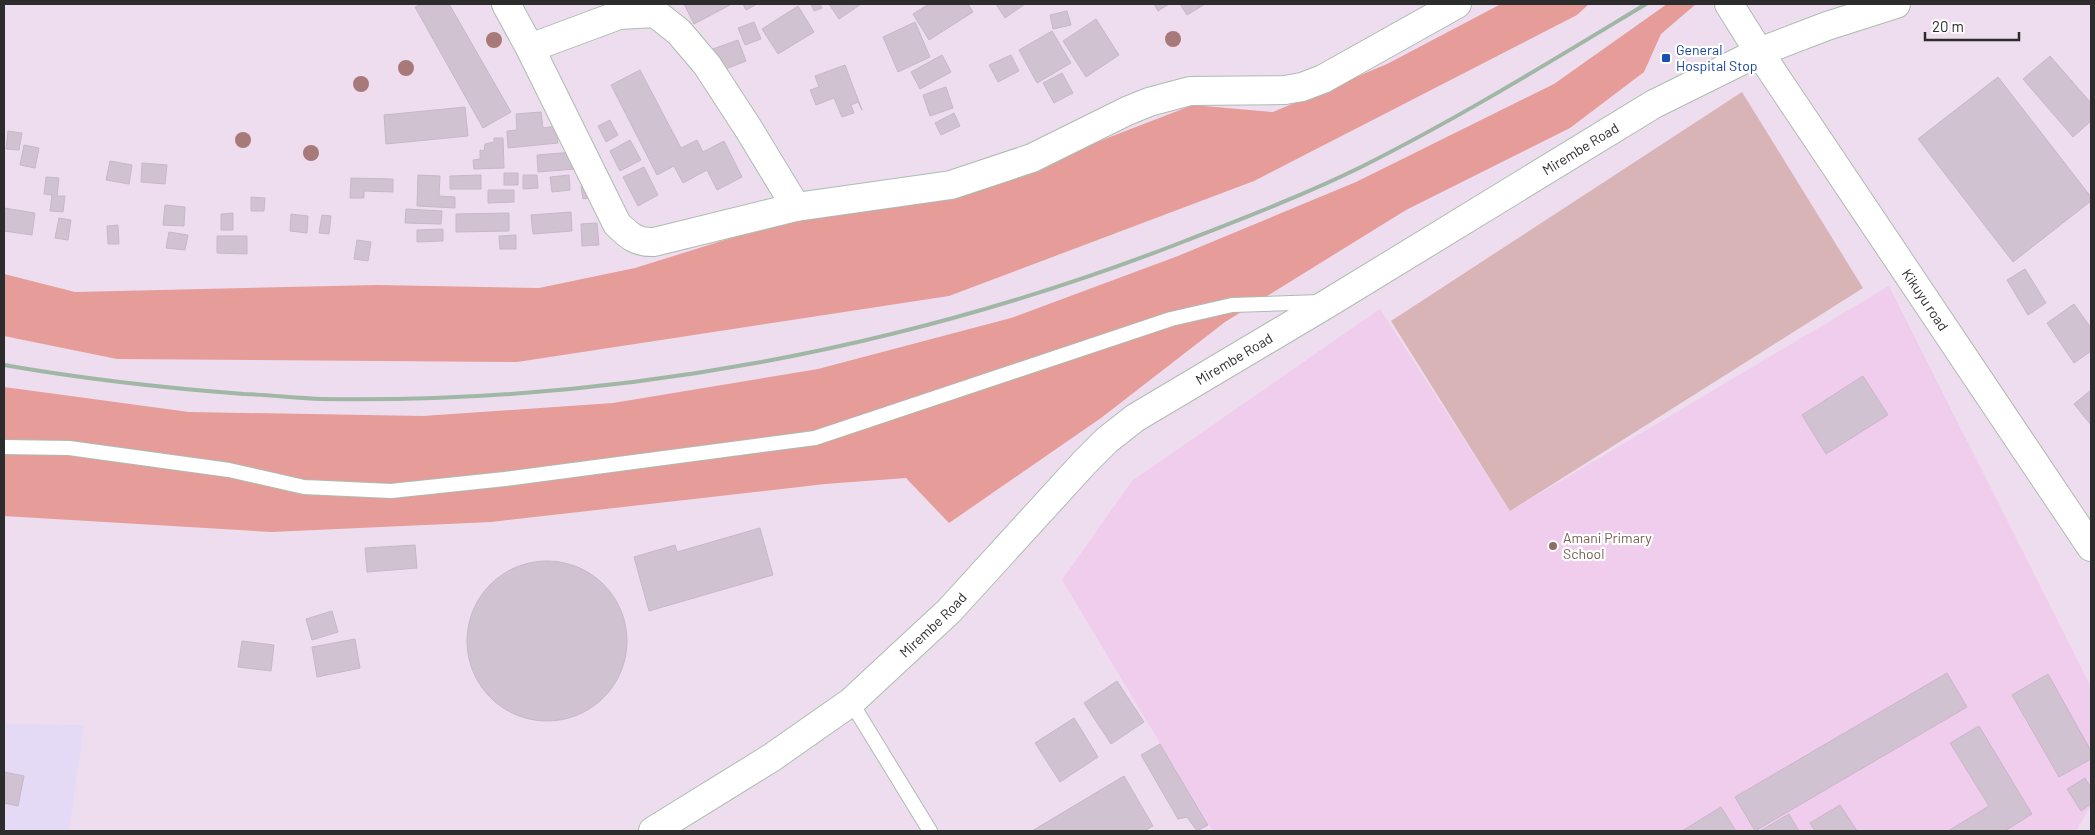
<svg xmlns="http://www.w3.org/2000/svg" width="2095" height="835" viewBox="0 0 2095 835" font-family="Barlow,sans-serif">
	<rect width="100%" height="100%" fill="#edddee"/>
	<path fill="#f0cced" d="M1889 286 2091 687V805L2076 831H1213L1062 580 1132 481 1380 309 1510 511Z"/>
	<path fill="#e4daf5" d="M4 724 84 725 69 831H4Z"/>
	<path fill="#e69c98" d="M1501 4H1589L1577 15 1254 181 949 296 517 362 117 359 4 336V274L75 292 377 285 539 288 635 268 770 226 967 192 1193 105 1273 112 1387 64Z
		M1667 4H1696L1661 34 1644 72 1570 128 1406 210 1225 322 1101 418 949 523 906 478 825 484 491 522 271 532 4 516V387L189 412 423 416 613 403 818 369 1011 318 1178 256 1356 182 1554 84Z"/>
	<path fill="#d8b4b7" d="M1742 92 1863 288 1510 511 1391 321Z"/>
	<path fill="#d0c2d0" stroke="#c9b7c9" d="M421 4H449L511 112 483 128 415 7Z
		M684 4H729L730 5 694 24Z
		M743 4H757L746 10Z
		M811 4H820L822 8 814 11Z
		M829 4H861L839 19Z
		M929 4H968L973 12 929 40 913 14Z
		M996 4H1025L1005 18Z
		M1154 4H1169L1158 11Z
		M1180 4H1205L1187 15Z
		M798 6 814 32 778 54 762 29Z
		M1067 11 1071 25 1053 29 1050 15Z
		M1096 19 1119 55 1086 77 1063 41Z
		M754 22 761 39 745 45 738 28Z
		M915 22 930 57 898 72 883 37Z
		M1052 31 1071 63 1037 83 1019 50Z
		M738 40 746 61 718 72 710 50Z
		M942 55 951 72 920 89 911 72Z
		M1011 55 1019 71 998 82 989 65Z
		M2050 56 2091 103V121L2073 137 2023 79Z
		M845 65 862 110 858 102 851 105 854 113 842 117 834 98 816 105 810 90 819 87 815 76Z
		M640 70 681 148 697 140 703 152 724 141 742 177 717 190 707 170 683 183 674 166 657 175 611 85Z
		M1062 73 1073 93 1054 103 1043 83Z
		M1998 77 2091 197V201L2013 262 1918 139Z
		M946 87 953 108 930 116 923 95Z
		M465 107 468 136 386 144 384 115Z
		M541 112 543 128 556 126 558 143 508 148 507 131 517 130 516 114Z
		M954 113 960 126 941 135 935 123Z
		M610 120 618 135 606 142 598 126Z
		M8 131 22 133 19 150 6 149Z
		M494 138H503L504 168 474 169 473 160 480 159V150L484 151 485 144 494 142Z
		M630 140 641 160 620 171 610 151Z
		M24 145 39 148 35 168 20 165Z
		M574 152 575 169 538 172 537 155Z
		M110 161 132 165 129 184 106 180Z
		M142 163 167 165 165 184 141 182Z
		M644 167 658 195 638 206 623 177Z
		M504 173H518V185H504Z
		M418 175 440 176 439 196 455 197V208L417 206Z
		M481 175V189H450V176Z
		M523 175H537L538 188 523 189Z
		M569 175 570 190 552 192 550 177Z
		M46 177 59 178 57 196H65L63 212 50 211 52 195 44 194Z
		M351 178 393 179V192L364 191V198H350Z
		M592 185 594 197 583 199 581 186Z
		M488 190H514V202L488 203Z
		M251 197 265 198 264 211H251Z
		M165 205 185 207 184 226 163 225Z
		M4 208 35 213 32 235 4 231Z
		M406 209 442 211 441 224 405 223Z
		M571 212 572 231 533 234 531 215Z
		M233 213V230H221V214Z
		M509 213V231L456 232V214Z
		M291 214 308 216 307 233 290 231Z
		M322 215 331 216 329 234 319 233Z
		M59 218 71 220 68 240 55 238Z
		M597 223 599 245 582 246 581 224Z
		M118 225 119 244H108L107 226Z
		M443 229V241L417 242V230Z
		M169 232 188 235 185 250 166 248Z
		M516 235V249H500L499 236Z
		M217 236H247V254L217 253Z
		M357 240 371 242 368 261 354 259Z
		M2025 269 2046 303 2028 315 2007 280Z
		M2074 304 2091 328V351L2074 363 2047 323Z
		M1863 376 1888 415 1826 454 1802 415Z
		M2091 390V425L2074 404Z
		M760 528 773 575 649 611 634 557 675 545 677 552Z
		M415 545 417 568 367 572 365 548Z
		M467 641a80 80 0 1 1 160 0a80 80 0 1 1-160 0Z
		M332 611 338 632 312 640 306 619Z
		M355 639 360 668 317 677 312 647Z
		M242 641 274 645 271 671 238 667Z
		M1947 673 1967 707 1755 831 1735 797Z
		M2048 674 2091 751V759L2059 777 2012 695Z
		M1117 681 1144 722 1111 744 1084 703Z
		M1074 718 1098 757 1060 782 1035 743Z
		M1979 726 2032 814 2005 831H1948L1989 806 1950 743Z
		M1160 744 1208 825 1197 831 1187 817 1178 819 1141 755Z
		M4 772 24 776 18 806 4 803Z
		M1124 776 1153 826 1144 831H1032Z
		M2085 778 2091 788V804L2081 811 2067 789Z
		M1840 805 1857 831H1815L1810 823Z
		M1721 807 1736 831H1682Z
		M1789 814 1799 831H1760Z"/>
	<g fill="none" stroke-linecap="round" stroke-linejoin="round">
		<g stroke="#adbcb1" stroke-width="16">
			<path id="lane" d="M4 447 69 448 229 470 304 487 391 491 505 479 815 438 1171 319 1232 305 1320 302
				M851 702 930 831"/>
		</g>
		<g stroke="#adbcb1" stroke-width="30">
			<g id="street">
				<path d="M506 4 530 48 617 224C629 236 637 243 654 242L796 207 951 185 1032 158 1127 111 1149 102 1190 91 1285 90 1302 87 1323 79 1457 4"/>
				<path id="s1" d="M1729 4 1759 52 2091 547"/>
				<path d="M530 48 619 15 655 13 679 32 707 65 748 128 796 207"/>
				<path id="s2" d="M653 831 771 758 851 702 949 611 1084 463 1107 440 1135 418 1330 302 1654 104 1759 52 1827 26 1896 4"/>
			</g>
		</g>
		<use href="#lane" stroke="#fff" stroke-width="14"/>
		<use href="#street" stroke="#fff" stroke-width="28"/>
		<path stroke="#a0b7a5" stroke-width="4" d="M4 365C84 379 164 388 244 394 270 395 296 398 322 399 617 404 911 348 1185 241 1244 218 1304 195 1361 167 1459 118 1553 60 1646 4"/>
	</g>
	<g fill="#a77978">
		<circle cx="1173" cy="39" r="8"/>
		<circle cx="494" cy="40" r="8"/>
		<circle cx="406" cy="68" r="8"/>
		<circle cx="361" cy="84" r="8"/>
		<circle cx="243" cy="140" r="8"/>
		<circle cx="311" cy="153" r="8"/>
	</g>
	<rect fill="#1a4fb4" stroke="#fff" stroke-width="2" x="1661" y="53" width="10" height="10" rx="2.5"/>
	<circle fill="#8d6e63" stroke="#fff" stroke-width="2" cx="1553" cy="546" r="5"/>
	<g text-anchor="middle" stroke-width="4.5" stroke-linejoin="round" paint-order="stroke">
		<g font-size="14" fill="#164399" stroke="#fff" text-anchor="start">
			<text x="1676" y="55">General<tspan x="1676" dy="16">Hospital Stop</tspan></text>
		</g>
		<g font-size="14" fill="#2c2c2c" stroke="#fff">
			<text dy="5" stroke="none"><textPath href="#s2" startOffset="1159">Mirembe Road</textPath></text>
			<text dy="5" stroke="none"><textPath href="#s1" startOffset="355">Kikuyu road</textPath></text>
			<text dy="5" stroke="none"><textPath href="#s2" startOffset="754">Mirembe Road</textPath></text>
			<text dy="5" stroke="none"><textPath href="#s2" startOffset="349">Mirembe Road</textPath></text>
		</g>
		<g font-size="14" fill="#785e54" stroke="#fff" text-anchor="start">
			<text x="1563" y="543">Amani Primary<tspan x="1563" dy="16">School</tspan></text>
		</g>
	</g>
	<rect width="2095" height="835" fill="none" stroke="#2c2c2c" stroke-width="10"/>
	<path d="M1925 32v8h94v-8" fill="none" stroke="#2c2c2c" stroke-width="2.5"/>
	<text x="1932" y="32" font-size="15" fill="#2c2c2c" stroke="#ffffff" stroke-width="4" paint-order="stroke">20 m</text>
</svg>
